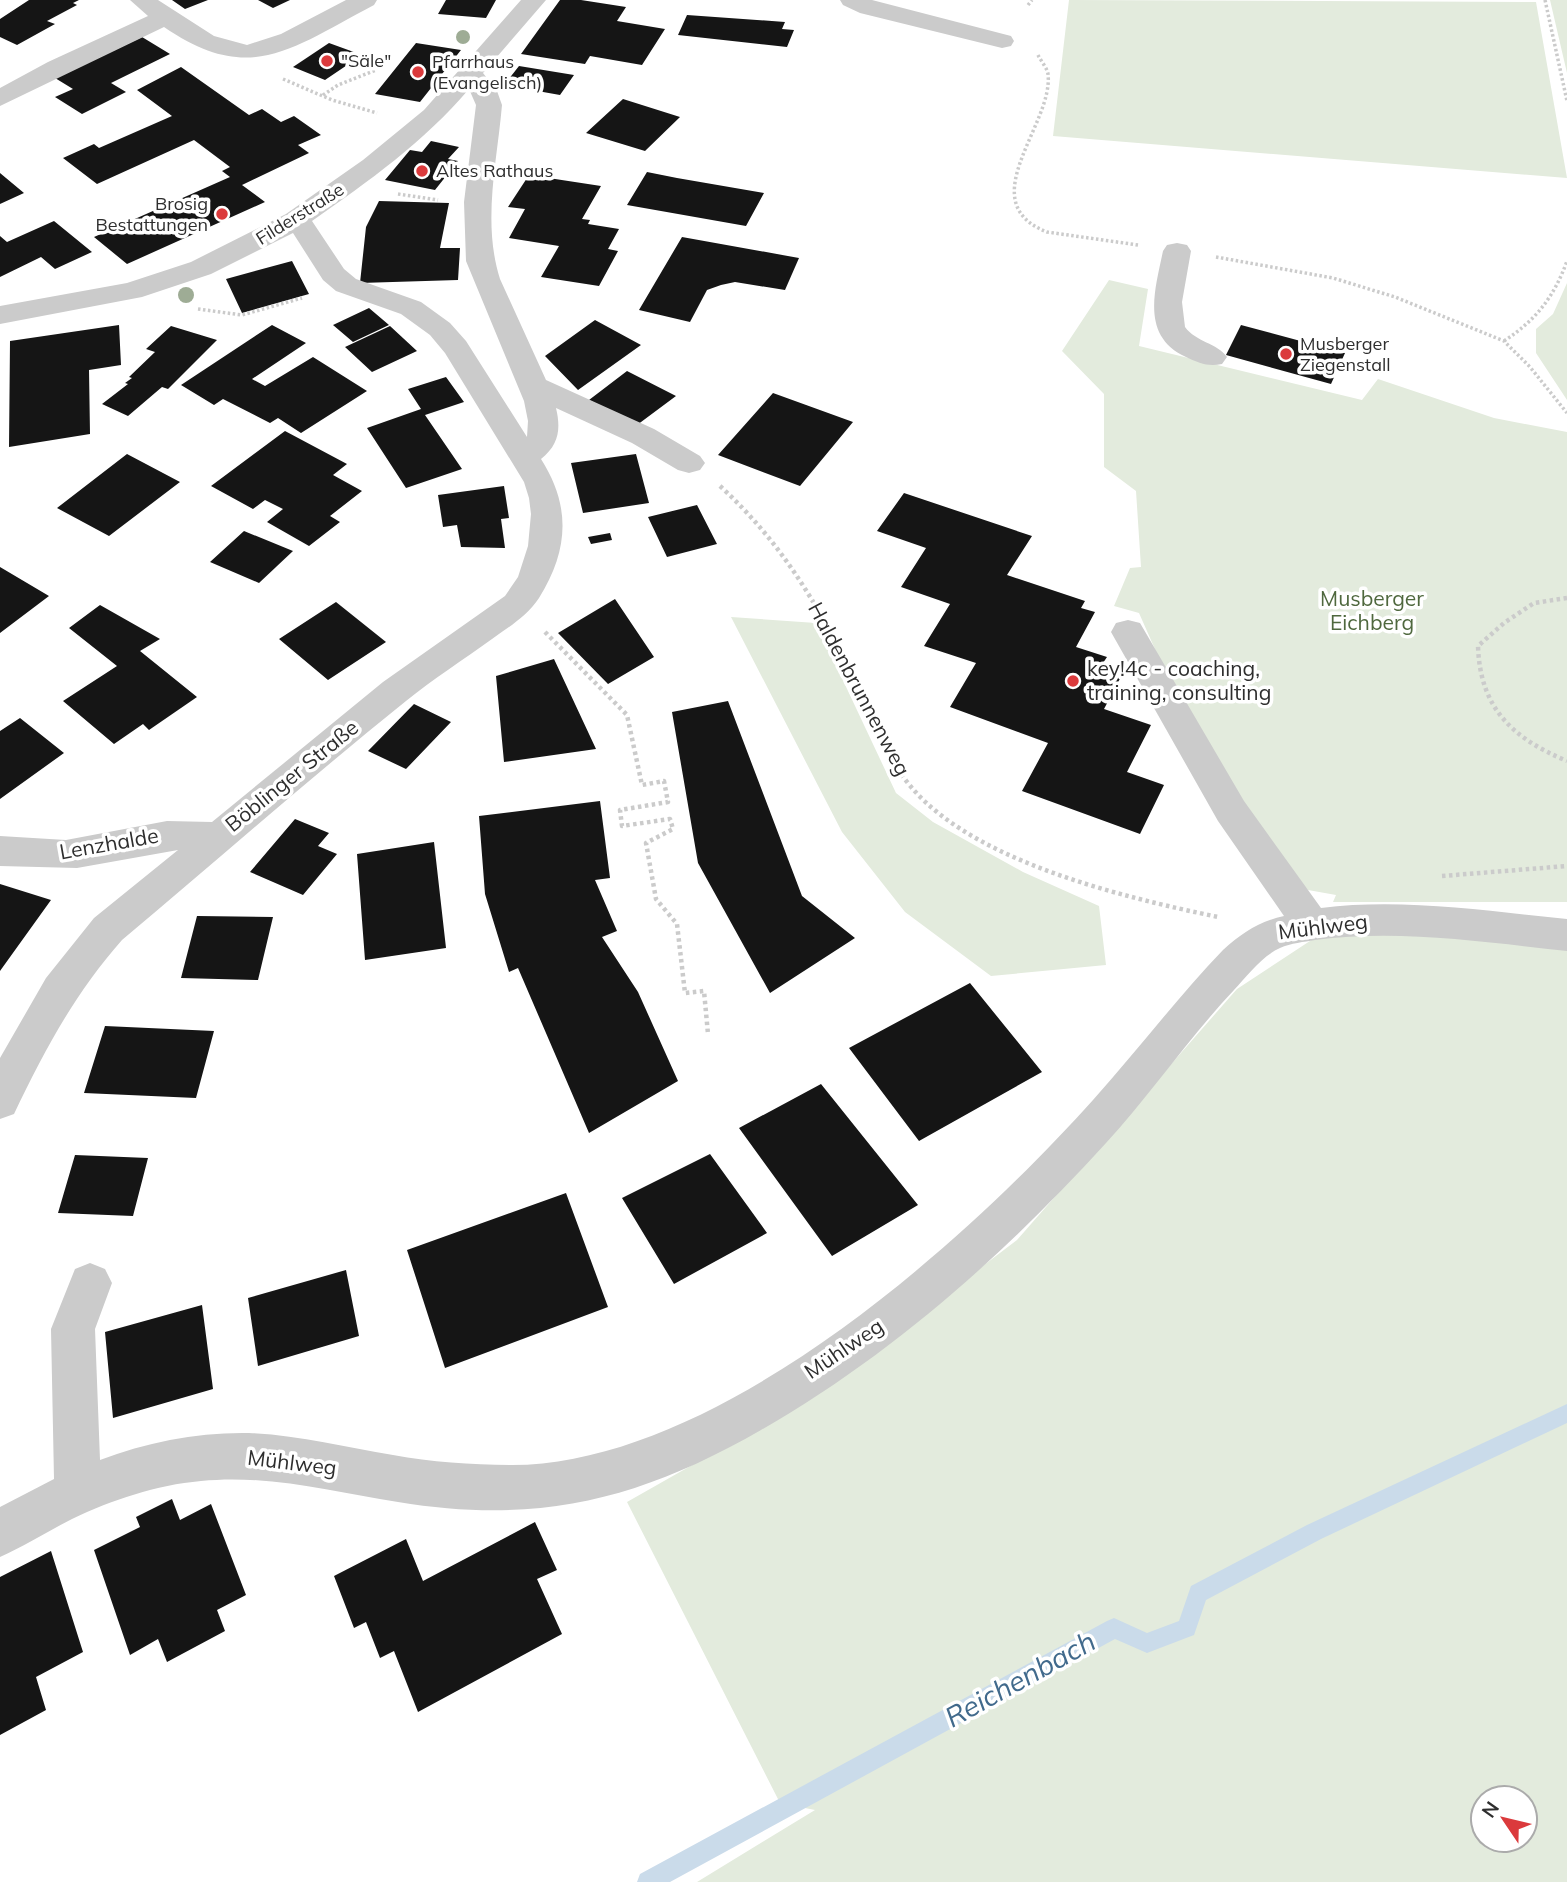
<svg xmlns="http://www.w3.org/2000/svg" width="1567" height="1882" viewBox="0 0 1567 1882" font-family="Mulish,sans-serif">
	<rect width="100%" height="100%" fill="#fff"/>
	<path fill="#e3ebdd" fill-rule="evenodd" d="M1069 0 1536 2 1567 178 1053 136Z
		M1550 0H1567V73Z
		M1109 280 1148 289 1139 346 1362 400 1378 379 1494 418 1567 432V902H1333L1336 895 1308 890 1293 878 1177 699 1139 613 1114 606 1130 568 1141 567 1136 491 1104 467V394L1062 351Z
		M1567 283V400L1536 353V329L1553 314Z
		M731 617 816 623 896 793 933 822 1023 872 1099 906 1106 965 991 976 905 912 842 832Z
		M1389 925 1567 942V1882H697L815 1810 780 1803 627 1502 805 1401 1017 1240 1237 989 1316 937ZM1483 1798H1525V1840H1483Z"/>
	<g fill="none" stroke-linecap="round" stroke-linejoin="round">
		<path fill="#cadbea" fill-rule="evenodd" d="M1567 1404V1423L1321 1539 1206 1600 1194 1635 1147 1653 1115 1639 670 1882H637L640 1874 1107 1621 1114 1618 1147 1633 1179 1621 1191 1586 1307 1525Z"/>
	</g>
	<path fill="#151515" d="M29 0H79L73 3 77 5 47 21 55 24 17 45 0 37V19Z
		M172 0H208L185 9Z
		M258 0H290L273 8Z
		M446 0H496L486 18 438 14Z
		M560 0H581L626 7 617 21 665 29 642 65 590 56 585 64 521 54Z
		M687 15 785 22 782 29 794 30 787 47 678 35Z
		M142 37 170 54 111 83 126 92 82 114 55 97 73 89 55 78Z
		M329 43 362 55 325 80 293 67Z
		M416 43 461 50 420 102 375 94Z
		M519 66 574 75 560 95 504 85Z
		M181 67 249 115 262 109 281 122 294 116 321 135 298 145 309 153 242 185 265 202 127 264 94 237 230 177 222 171 230 167 194 140 97 184 63 158 94 144 99 148 172 116 137 90Z
		M623 99 680 117 645 151 586 133Z
		M431 141 459 147 448 159 458 161 435 190 385 180 410 150 422 152Z
		M647 172 677 178 764 193 746 226 627 205Z
		M0 173 24 193 0 204Z
		M529 175 601 186 582 219 590 220 588 224 619 229 608 249 618 251 599 286 541 277 559 246 509 238 525 209 508 207Z
		M379 201 449 203 440 248H460L458 280 360 283 366 227Z
		M54 221 92 252 55 269 41 257 0 277V236L7 242Z
		M682 237 799 258 785 290 735 282 721 285 707 290 690 322 639 310Z
		M292 261 309 294 242 313 226 279Z
		M369 308 389 325 353 342 333 325Z
		M595 320 641 345 578 390 545 356Z
		M119 325 121 365 89 370 90 434 9 447 10 341Z
		M272 325 306 343 252 379 265 386 313 357 367 391 301 433 278 418 270 423 223 399 214 405 181 385Z
		M1241 325 1345 353 1331 384 1226 355Z
		M171 326 217 340 168 389 162 387 128 416 102 404 128 384 125 383 132 378 129 377 155 352 146 349Z
		M390 326 417 351 372 372 345 347Z
		M627 371 676 396 637 425 589 400Z
		M446 377 464 402 425 415 462 469 406 488 367 428 421 409 408 389Z
		M773 393 853 422 800 486 718 455Z
		M285 431 347 464 333 475 362 491 330 516 340 522 309 546 267 522 283 509 265 500 253 509 211 486Z
		M127 454 180 482 109 536 57 508Z
		M636 454 649 503 583 513 571 463Z
		M504 486 509 518 501 519 505 548 461 547 457 525 443 527 438 495Z
		M904 493 1032 536 1007 575 1085 601 1081 608 1095 612 1076 647 1107 657 1103 663 1124 671 1104 709 1151 725 1127 772 1164 785 1140 834 1022 791 1048 743 950 707 976 663 924 646 950 604 901 587 926 548 877 531Z
		M697 505 717 544 667 557 648 517Z
		M244 531 293 551 259 583 210 562Z
		M610 533 612 540 591 544 588 537Z
		M0 567 49 596 0 633Z
		M615 599 654 657 608 684 558 633Z
		M336 602 386 642 328 680 279 639Z
		M100 605 160 639 140 651 197 697 149 730 143 724 114 744 63 701 117 666 69 628Z
		M554 659 596 749 504 762 496 676Z
		M728 701 802 896 855 938 770 993 698 863 672 712Z
		M414 704 451 722 406 769 368 751Z
		M20 718 64 753 0 799V731Z
		M600 801 610 878 595 880 617 931 602 937 638 992 678 1081 589 1133 518 968 509 972 485 894 479 816Z
		M295 819 329 833 318 846 337 854 303 895 250 872Z
		M434 842 446 948 365 960 357 854Z
		M0 884 51 900 0 971Z
		M197 916 273 917 258 980 181 978Z
		M970 983 1042 1072 919 1141 849 1048Z
		M105 1026 214 1031 196 1098 84 1093Z
		M821 1084 918 1205 832 1256 739 1128Z
		M710 1154 767 1233 674 1284 622 1198Z
		M75 1155 148 1158 133 1216 58 1213Z
		M566 1193 608 1307 445 1368 407 1250Z
		M346 1270 359 1336 258 1366 248 1298Z
		M202 1305 213 1389 113 1418 105 1332Z
		M172 1499 180 1520 211 1504 246 1595 217 1610 225 1631 167 1662 158 1639 130 1655 94 1550 140 1527 136 1517Z
		M535 1522 557 1570 537 1579 562 1634 418 1712 394 1651 380 1658 366 1622 354 1628 334 1576 406 1539 423 1581Z
		M51 1551 83 1652 36 1677 46 1710 0 1735V1577Z"/>
	<g fill="none" stroke-linecap="round" stroke-linejoin="round">
		<path stroke="#cbcbcb" stroke-width="3.5" stroke-dasharray="2.5 2.5" stroke-linecap="butt" d="M1545 0 1567 101
			M1028 5 1032 0
			M1038 55C1041 61 1047 68 1048 74 1054 124 970 202 1047 232L1138 245
			M283 79 332 100 377 113
			M323 95 338 85 376 70
			M398 194 438 200
			M1216 257 1333 278 1395 297 1504 341 1530 367 1567 413
			M198 309 242 315 302 298
			M1504 341C1536 320 1554 297 1567 261"/>
		<path stroke="#cbcbcb" stroke-width="4.5" stroke-dasharray="3.5 3.5" stroke-linecap="butt" d="M720 486C782 543 819 606 855 681 870 711 883 744 900 772 956 859 1123 897 1218 917
			M1567 598 1534 603 1504 623 1478 646C1480 708 1512 738 1567 761
			M545 632 627 715 642 785 664 781 668 802 620 810 622 826 670 819 673 829 646 843 656 899 677 924 685 993 704 991 708 1034
			M1442 876 1567 866"/>
		<path fill="#cbcbcb" fill-rule="evenodd" d="M130 0H158L214 36 247 45 281 34 346 0H377L374 5C293 47 251 87 164 27L0 106V88L48 62 148 16Z
			M521 0H546L483 73 497 91 502 105C497 163 482 222 500 279L546 380 654 429 700 456 705 463 700 470 689 473 678 470 632 443 556 408C561 429 559 445 541 459 571 506 569 550 539 598 527 616 509 627 492 639 463 660 433 679 406 701 309 779 216 861 122 940 75 993 44 1051 14 1114L0 1119V1058L46 978 94 918 178 850 77 868 0 866V836L66 840 167 821 212 822 383 682 505 596 518 577 528 546 531 514 529 498 524 482 445 353 430 335 401 314 336 291 323 280 293 233 211 274 142 297 0 324V306L127 283 191 262 286 214 363 160 424 110ZM469 89 476 105 464 202 466 261 524 401 528 421 527 437 466 341 450 323 421 302 356 279 344 269 312 221C369 181 424 142 469 89Z
			M840 0H872L1011 36 1014 41 1011 46 1002 48 860 13 843 5Z
			M1177 243 1187 245 1191 251 1182 302 1185 327C1196 342 1217 343 1227 357L1222 364C1208 367 1199 363 1186 357 1140 336 1155 290 1163 251L1167 245Z
			M1128 620 1140 623 1244 801 1321 908C1403 898 1485 911 1567 919V951C1483 942 1399 929 1315 940 1304 942 1291 943 1280 948 1262 956 1247 976 1234 990 1188 1039 1151 1094 1106 1143 1005 1254 892 1355 761 1430 639 1500 538 1525 398 1502 332 1492 268 1474 201 1481 156 1485 112 1500 72 1519 48 1531 25 1546 0 1557V1507L54 1479 51 1329 75 1269 90 1263 105 1269 112 1283 95 1329 100 1460C147 1442 199 1432 249 1433 298 1435 345 1447 393 1455 432 1462 472 1465 512 1465 717 1464 962 1246 1093 1100 1137 1051 1177 998 1223 950 1242 933 1258 922 1284 916L1218 821 1111 632 1116 623Z"/>
	</g>
	<g fill="#9eac95">
		<circle cx="463" cy="37" r="7"/>
		<circle cx="186" cy="295" r="8"/>
	</g>
	<g fill="#db3a3c" stroke="#fff" stroke-width="2.5">
		<circle cx="327" cy="61" r="7"/>
		<circle cx="418" cy="72" r="7"/>
		<circle cx="422" cy="171" r="7"/>
		<circle cx="222" cy="214" r="7"/>
		<circle cx="1286" cy="354" r="7"/>
		<circle cx="1073" cy="681" r="7"/>
	</g>
	<g text-anchor="middle" stroke-width="7" stroke-linejoin="round" paint-order="stroke">
		<g font-size="18" fill="#2e2e2e" stroke="#fff" text-anchor="start">
			<text x="341" y="67">"Säle"</text>
			<text x="432" y="68">Pfarrhaus<tspan x="432" dy="21">(Evangelisch)</tspan></text>
			<text x="436" y="177">Altes Rathaus</text>
			<text x="208" y="210" text-anchor="end">Brosig<tspan x="208" dy="21">Bestattungen</tspan></text>
			<text x="1300" y="350">Musberger<tspan x="1300" dy="21">Ziegenstall</tspan></text>
		</g>
		<g font-size="18" fill="#2e2e2e" stroke="#fff">
			<text transform="translate(300 214) rotate(-32)" y="6">Filderstraße</text>
		</g>
		<g font-size="21" fill="#4f683e" stroke="#fff">
			<text x="1372" y="606">Musberger<tspan x="1372" dy="24">Eichberg</tspan></text>
		</g>
		<g font-size="21" fill="#2e2e2e" stroke="#fff" text-anchor="start">
			<text x="1087" y="676">key!4c - coaching,<tspan x="1087" dy="24">training, consulting</tspan></text>
		</g>
		<g font-size="21" fill="#2e2e2e" stroke="#fff">
			<text transform="translate(859 689) rotate(62)" y="7">Haldenbrunnenweg</text>
			<text transform="translate(292 776) rotate(-39)" y="7">Böblinger Straße</text>
			<text transform="translate(109 844) rotate(-10)" y="7">Lenzhalde</text>
			<text transform="translate(1323 927) rotate(-7)" y="7">Mühlweg</text>
			<text transform="translate(844 1349) rotate(-34)" y="7">Mühlweg</text>
			<text transform="translate(292 1463) rotate(7)" y="7">Mühlweg</text>
		</g>
		<g font-size="28" font-style="italic" fill="#416a8c" stroke="#fff">
			<text transform="translate(1020 1679) rotate(-29)" y="10">Reichenbach</text>
		</g>
	</g>
	<g transform="translate(1504 1819) rotate(305)"><circle r="33" fill="#ffffff" stroke="#ababab" stroke-width="2"/>
	<path d="M0-5L12 26L0 18L-12 26Z" fill="#db3a3c"/>
	<text y="-10" font-size="19" font-weight="bold" text-anchor="middle" fill="#2e2e2e">N</text>
	</g>
</svg>
